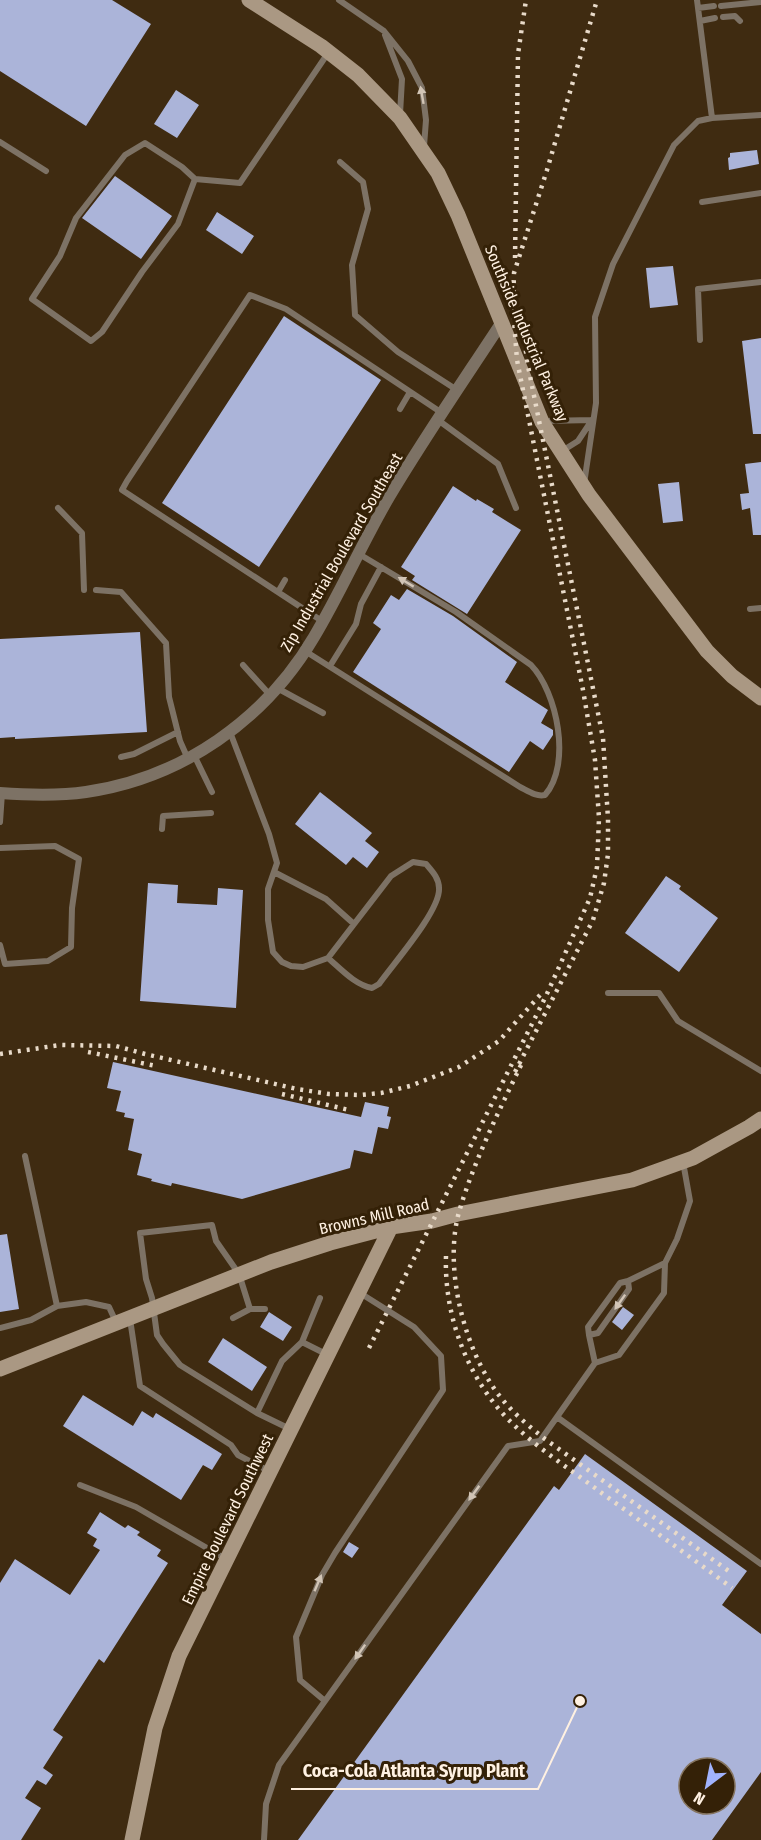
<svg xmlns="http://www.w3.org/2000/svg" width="761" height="1840" viewBox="0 0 761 1840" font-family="'Fira Sans Condensed',sans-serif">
	<rect width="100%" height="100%" fill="#3f2b11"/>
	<path fill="#abb4d9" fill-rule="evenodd" d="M0 0H112L151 24 86 126 0 71Z
		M176 90 199 105 177 138 154 124Z
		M757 150 759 164 729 170 728 158 730 157V153Z
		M115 176 172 216 141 259 82 218Z
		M217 212 254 236 242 254 206 230Z
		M673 266 678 305 650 308 646 268Z
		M284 316 381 380 259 567 162 503Z
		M761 338V434H753L742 341Z
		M761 462V535H753L750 508 742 510 740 494 749 493 745 464Z
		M679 482 683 521 663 523 658 484Z
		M453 486 476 501 477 499 494 509 492 512 521 530 467 614 412 580 415 576 401 567Z
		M407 589 453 616 517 662 505 682 548 710 541 723 553 730V735L543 750 530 741 509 772 353 672 381 629 373 623 391 595 399 600Z
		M140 632 147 732 15 739V737L0 738V639Z
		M320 792 372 833 365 841 379 852 367 868 353 857 346 865 295 824Z
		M666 876 681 886 679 889 718 918 679 972 625 933Z
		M148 883 178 885 177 903 217 905 218 888 243 890 236 1008 140 1001Z
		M113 1062 361 1117 365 1102 389 1107 387 1116 391 1117 388 1129 378 1127 372 1154 354 1150 350 1168 242 1199 172 1183 171 1186 151 1181 152 1179 137 1175 142 1154 128 1150 134 1119 124 1117 125 1113 116 1111 121 1091 107 1088Z
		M7 1234 19 1309 0 1312V1235Z
		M623 1307 634 1315 622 1330 612 1322Z
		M269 1312 292 1327 283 1341 260 1327Z
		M223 1338 267 1367 252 1391 208 1362Z
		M83 1395 133 1426 142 1411 153 1418 156 1413 222 1454 212 1470 203 1465 181 1500 63 1426Z
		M585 1454 747 1571 722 1605 761 1634V1772L712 1840H298L554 1486 559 1490ZM689 1768H725V1804H689Z
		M100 1512 125 1528 128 1525 140 1532 137 1535 161 1550 157 1556 168 1563 104 1663 99 1659 53 1730 63 1737 43 1768 53 1775 46 1785 37 1780 25 1798 41 1808 21 1840H0V1583L15 1559 70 1595 100 1550 93 1546 97 1539 87 1533Z
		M349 1542 359 1548 352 1558 343 1552Z"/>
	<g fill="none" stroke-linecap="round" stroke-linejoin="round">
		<path stroke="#7d7265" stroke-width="6" d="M339 0 384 31 408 61 422 88 426 120 424 146
			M697 0 712 118
			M721 6 761 2
			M698 8 714 6
			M723 17 735 16 740 21
			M700 21 715 18
			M385 35 402 79 400 114
			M0 142 46 171
			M340 162 363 182 368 209 352 265 355 315 398 352 457 390
			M195 179 182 167 145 143 125 155 76 218 60 256 32 299 91 341 102 332 142 272 178 224 195 179 240 183 328 53
			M702 202 761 193
			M700 340 698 289 761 282
			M400 409 410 392
			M438 420 498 464 516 508
			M543 421 593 420
			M562 451 578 441 592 420
			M584 484 596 403 595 317 613 264 674 145 698 121 712 118 761 115
			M58 508 82 533 84 590
			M96 590 121 592 166 643 169 697 180 741 188 759
			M278 592 285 580
			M750 609 761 608
			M322 621 122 490 127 481 250 295 286 309 442 413
			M305 651 520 787C528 791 536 797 545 795 572 764 557 692 531 665L456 612 359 554
			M243 665 270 695
			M330 666 356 624 361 604 381 567
			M277 688 323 713
			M230 732 269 834 277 863 268 889V920L273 952 282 962 291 966 303 967 328 958C341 969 355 985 372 988L379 984C393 964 441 910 439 888 439 878 432 871 426 864L413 862 391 876 328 958
			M194 755 212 792
			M121 757 134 754 178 732
			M0 822 2 793
			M162 829 163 816 211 813
			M0 848 55 846 79 859 72 908 71 947 48 961 5 964 0 945
			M274 872 326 899 354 924
			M608 993H659L678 1021 761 1071
			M25 1156 57 1306 86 1302 109 1307 116 1322
			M628 1281 629 1289 598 1333 589 1335 595 1363 619 1355 664 1293 665 1263 677 1239 690 1201 683 1162
			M360 1293 414 1327 441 1356 443 1390 335 1553 322 1575 296 1637 300 1680 325 1701 508 1446 540 1441 595 1363
			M320 1298 302 1342 326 1354
			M250 1309H265
			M233 1318 250 1309 239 1274 216 1241 212 1225 140 1233 146 1279 152 1298 157 1335 163 1344 180 1365 257 1413 290 1429
			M130 1319 140 1386 231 1445 238 1455 269 1471
			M0 1328 31 1320 57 1306
			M589 1335 588 1327 620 1283 628 1281 665 1263
			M257 1413 282 1361 302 1342
			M557 1417 761 1564
			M80 1485 136 1507 226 1559
			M264 1840 266 1804 279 1765 325 1701"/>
		<path stroke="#7d7265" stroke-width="12" d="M0 793C28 795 58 796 86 792 182 778 265 720 314 637 341 592 362 543 389 497 424 438 464 380 502 322"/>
		<path stroke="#aa9883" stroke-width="15" d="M249 0 321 46 358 75 400 118 438 173 458 215 542 422 589 495 707 651 732 676 761 698
			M0 1369 271 1262 330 1243 391 1227 432 1221 458 1214 632 1180 693 1158 749 1127 761 1119
			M132 1840 155 1728 179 1656 391 1227"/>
		<path stroke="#e8dac9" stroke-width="4.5" stroke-dasharray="3 6" stroke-linecap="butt" d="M515 258 518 54 526 0
			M88 1052 156 1066
			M0 1054 60 1045 116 1046 145 1054 297 1089 329 1094 360 1095 381 1093 410 1086 459 1067 499 1041 540 995
			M521 1065C498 1113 474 1161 459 1212 443 1269 465 1354 502 1399 514 1414 530 1427 545 1439L730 1572
			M515 1072 593 920 604 883 608 854V819L603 738 528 366 521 317
			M282 1094 349 1110
			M446 1256C444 1313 465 1372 504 1415 532 1445 570 1469 603 1494 646 1525 689 1556 732 1588
			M369 1348 546 996 590 898 597 867 599 818 595 760 583 690 517 360 513 308 514 273 547 170 597 0"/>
	</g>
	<defs><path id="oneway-solid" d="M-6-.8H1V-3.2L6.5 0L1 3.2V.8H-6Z" transform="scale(1.5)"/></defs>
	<g fill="#d2c5b6">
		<use href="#oneway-solid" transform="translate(422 95) rotate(-100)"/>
		<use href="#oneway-solid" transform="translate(406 582) rotate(-149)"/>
		<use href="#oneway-solid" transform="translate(620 1302) rotate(125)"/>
		<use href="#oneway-solid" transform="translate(474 1493) rotate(126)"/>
		<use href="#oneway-solid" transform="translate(318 1583) rotate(-67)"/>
		<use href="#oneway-solid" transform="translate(360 1652) rotate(125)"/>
	</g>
	<g text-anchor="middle" stroke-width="6" stroke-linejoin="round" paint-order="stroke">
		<g font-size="16" fill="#fff1e2" stroke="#342107">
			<text transform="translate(527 333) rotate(67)" y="6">Southside Industrial Parkway</text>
			<text transform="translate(341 552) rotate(-60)" y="6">Zip Industrial Boulevard Southeast</text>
			<text transform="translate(374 1216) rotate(-13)" y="6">Browns Mill Road</text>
			<text transform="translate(227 1519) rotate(-64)" y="6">Empire Boulevard Southwest</text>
		</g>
	</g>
	<path fill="none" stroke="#fff1e2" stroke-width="2" d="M580 1701L538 1789H291"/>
	<circle fill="#fff1e2" stroke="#342107" stroke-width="2" cx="580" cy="1701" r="6"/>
	<g font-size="18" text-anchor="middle" font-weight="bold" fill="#fff1e2" stroke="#342107" stroke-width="6" stroke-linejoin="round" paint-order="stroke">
		<text x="414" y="1777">Coca-Cola Atlanta Syrup Plant</text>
	</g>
	<g transform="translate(707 1786) rotate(212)"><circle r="28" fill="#342107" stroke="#85745f" stroke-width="1.5"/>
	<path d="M0-4.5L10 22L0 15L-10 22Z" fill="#a1b3fd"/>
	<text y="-9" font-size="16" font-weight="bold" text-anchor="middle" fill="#fff1e2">N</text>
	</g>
</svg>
